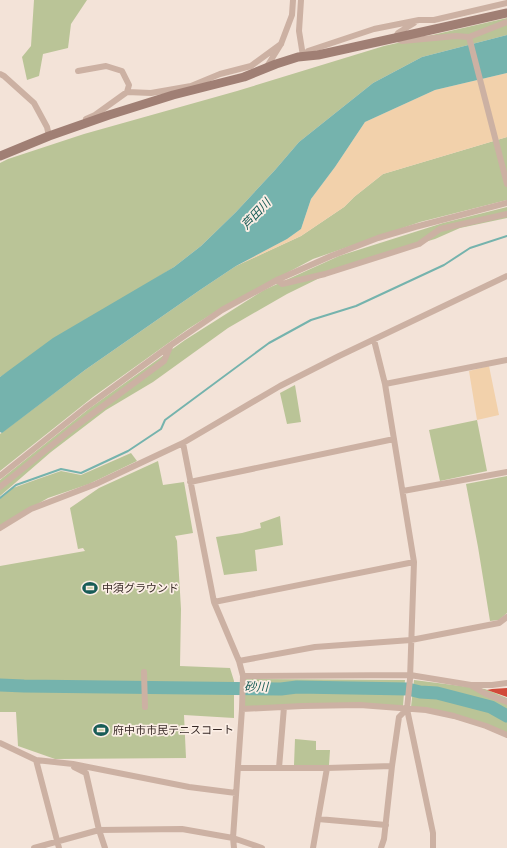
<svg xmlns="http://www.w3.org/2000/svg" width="507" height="848" viewBox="0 0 507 848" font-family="'Titillium Web','Noto Sans JP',sans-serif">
	<rect width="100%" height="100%" fill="#f3e3d8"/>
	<path fill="#bac497" d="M34 0H87L71 24 68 48 43 54 39 76 27 80 22 57 31 46Z
		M507 18V35L422 57 373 83 299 142 275 170 236 212 201 246 174 267 0 377V163L8 159 84 134 237 91 384 46Z
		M507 137V200L420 222 313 259 223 307 188 329 93 397 0 471V434L85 370 200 290 236 266 301 236 344 207 354 197 383 174Z
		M507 207V218L460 228 435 239 344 266 287 294 228 328 153 382 106 410 51 452 0 496V480L90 408 185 340 264 290 339 256 443 223Z
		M295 385 301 422 287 424 280 393Z
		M477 420 487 471 440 481 429 430Z
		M131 453 137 461 89 484 48 498 0 526V499L13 488 38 479 61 471 81 475Z
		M158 461 163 485 184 482 193 533 175 536 177 541 181 609 180 666 230 668 234 681V718L184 715 186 758 55 759 18 746 16 712H0V566L85 551 83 548 78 549 70 508 99 488Z
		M507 476V613L499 620 490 621 478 547 466 484Z
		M280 516 283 545 255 550 257 571 224 575 216 537 242 533 261 528 260 523Z
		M245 679 405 680 403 706H245Z
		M414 680 485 689 507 698V733L411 707Z
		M295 739 316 741V750H330L329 765H294Z"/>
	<path fill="#f2d1ab" d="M507 73V137L383 174 354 197 344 207 301 236 236 266 287 239 301 229 311 199 335 167 365 122 435 90Z
		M489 366 499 415 477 420 469 371Z"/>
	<path fill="#75b3ad" d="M507 35V73L435 90 365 122 335 167 311 199 301 229 287 239 236 266 200 290 85 370 2 433 0 432V377L53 338 174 267 201 246 236 212 275 170 299 142 373 83 422 57Z"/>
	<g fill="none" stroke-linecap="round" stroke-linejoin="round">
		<path stroke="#75b3ad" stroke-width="2" d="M0 498 16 485 61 469 81 473 128 451 161 429 165 420 269 343 311 320 356 306 444 265 470 248 507 236"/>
		<path stroke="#75b3ad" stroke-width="13" d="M0 685 24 686 281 689 297 687 408 689 420 692 437 693 491 707 507 716"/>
	</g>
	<path fill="#d14a39" d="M507 688V697L487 690 492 689Z"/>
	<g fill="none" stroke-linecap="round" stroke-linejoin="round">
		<path stroke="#ccb1a3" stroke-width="6" d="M301 0 299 31 303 56
			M414 23 398 33 395 38 402 41 456 36 469 37 507 22
			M469 37 507 184
			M303 56 308 51 374 29 419 20H434L507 3
			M266 68 281 44 292 15 293 0
			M78 71 106 66 122 71 129 85 127 92
			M0 74 4 76 34 103 47 127 49 136
			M86 119 95 115 127 92 151 93 191 86 220 74 251 66 281 44
			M277 280 282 284 325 274 419 244 440 229 507 214
			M374 340 385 384 414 562 410 679 407 709
			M385 384 507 360
			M183 443 214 602 239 661 243 676 242 709 233 838 234 848
			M0 476 85 408 171 345 222 310 277 280 331 256 378 238 415 227 507 203
			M190 482 394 439
			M0 487 72 429 164 361 170 347
			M403 491 507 472
			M0 528 31 509 96 484 183 443 280 386 339 356 507 276
			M214 602 414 562
			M239 661 315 647 411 640 499 623 507 617
			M144 672 145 707
			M243 676 410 675 471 685H492L507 683
			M472 686 486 694 507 702
			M242 709 302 706 360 705 426 710 454 716 486 726 507 735
			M0 743 36 760 73 764 189 787 236 793
			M36 760 59 848
			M73 764 74 767 86 773 99 830 105 848
			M238 768H327L392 766
			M279 768 284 707
			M318 819 386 825
			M34 848 99 830 182 829 233 838 262 848
			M313 848 327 768
			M381 848 384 839 392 766 399 717 407 709 433 833V848"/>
		<path stroke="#a07f74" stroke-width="9" d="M0 156 49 136 109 115 173 95 244 77 276 64 298 57 318 55 395 38 507 13"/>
	</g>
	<defs>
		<g id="stadium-bare" transform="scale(1.2)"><path d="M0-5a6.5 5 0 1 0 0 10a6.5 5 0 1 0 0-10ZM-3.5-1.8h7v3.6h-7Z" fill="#185c57" stroke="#fbeee5" stroke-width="2.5" paint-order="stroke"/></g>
	</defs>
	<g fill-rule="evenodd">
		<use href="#stadium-bare" x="90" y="588"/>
		<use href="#stadium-bare" x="101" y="730"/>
	</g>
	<g text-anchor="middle" stroke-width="3.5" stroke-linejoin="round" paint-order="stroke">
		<g font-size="11" fill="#372926" stroke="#fbeee5" text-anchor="start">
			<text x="102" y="592">中須グラウンド</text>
			<text x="113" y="734">府中市市民テニスコート</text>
		</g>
		<g font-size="12" font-style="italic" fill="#185c57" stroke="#fbeee5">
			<text transform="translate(256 214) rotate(-47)" y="4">芦田川</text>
			<text transform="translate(256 687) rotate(1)" y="4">砂川</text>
		</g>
	</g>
</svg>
